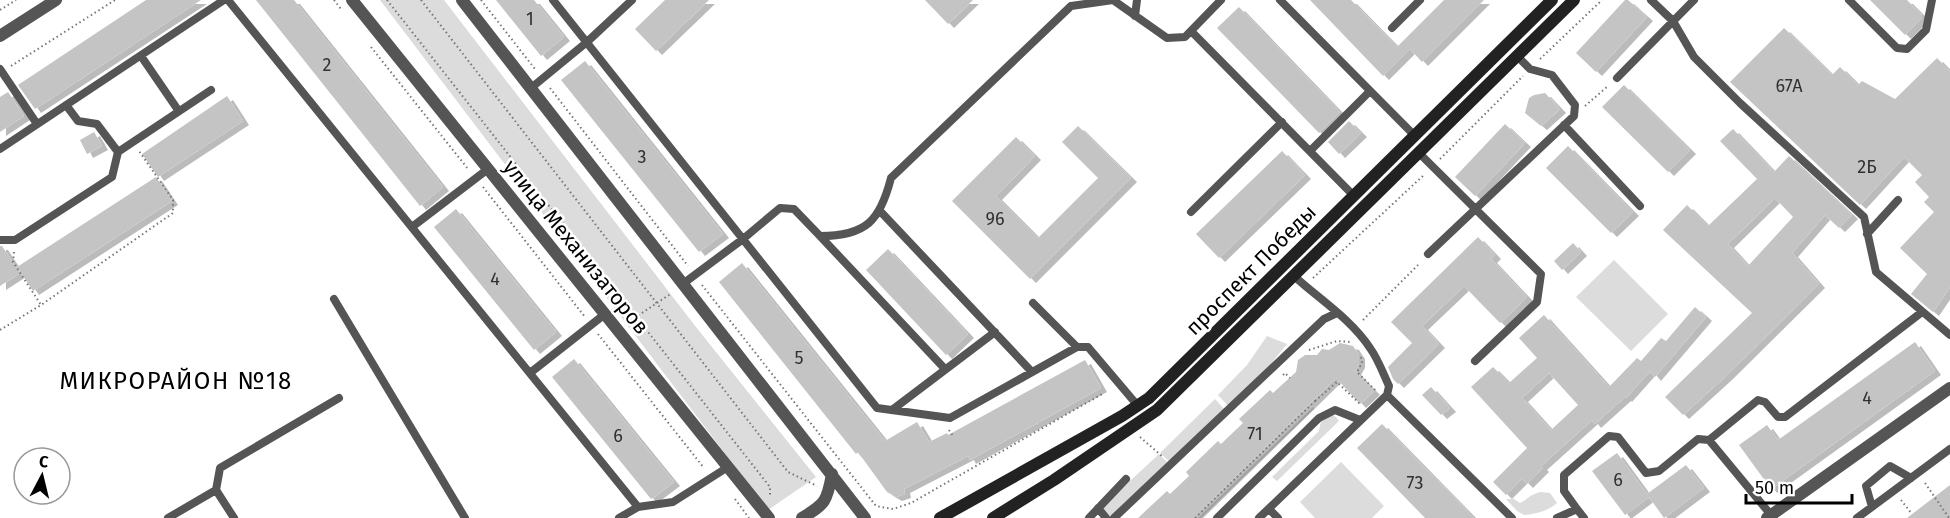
<svg xmlns="http://www.w3.org/2000/svg" width="1950" height="518" viewBox="0 0 1950 518" font-family="'Fira Sans',sans-serif">
	<defs>
		<filter id="shadow"><feDropShadow dx="6" dy="4" stdDeviation="0" flood-color="#0004"/></filter>
	</defs>
	<rect width="100%" height="100%" fill="#fff"/>
	<path fill="#dcdcdc" d="M380 0H444L696 327 816 477 768 510Z
		M1614 260 1668 314 1631 351 1576 297Z
		M1267 336 1287 344 1261 376 1229 407 1218 395 1247 365Z
		M1215 399 1225 410 1171 463 1160 453Z
		M1313 407 1314 409 1201 518H1198Z
		M1332 415 1336 417 1339 421 1277 481 1272 477 1319 431 1321 421Z
		M1159 454 1169 464 1112 518H1108L1100 509Z
		M1341 462 1384 506 1372 518H1315L1300 502Z
		M1540 492 1550 493 1557 503C1548 511 1536 514 1524 515L1517 511 1506 499H1514L1520 503C1528 499 1529 495 1540 492Z"/>
	<path fill="#c4c4c4" fill-rule="evenodd" filter="url(#shadow)" d="M146 0H201L35 109 18 85Z
		M256 0H294L443 187 420 206Z
		M496 0H534L564 37 541 56Z
		M665 0H709L656 51 635 29Z
		M925 0H973L948 24Z
		M1310 0H1351L1397 47 1444 0H1484L1422 62 1410 49 1383 76Z
		M1625 0H1628L1647 17 1596 72 1576 53Z
		M1870 0H1907L1922 15V18L1905 35Z
		M1239 7 1340 112 1319 133 1217 28Z
		M1784 28 1832 75 1840 67 1858 85 1862 81 1895 99 1937 58 1950 71V287L1933 312 1911 294 1927 274 1900 248 1934 212 1924 202 1929 197 1915 182 1922 175 1904 157 1860 205 1730 82Z
		M585 61 723 234 699 252 561 80Z
		M1624 85 1690 150 1668 172 1602 107Z
		M8 92 24 116 0 132V97Z
		M1545 93 1560 109 1541 126 1525 113 1529 98 1534 95Z
		M227 96 243 121 158 177 142 154Z
		M1349 121 1361 133 1339 154 1328 142Z
		M1505 124 1525 143 1475 196 1455 177Z
		M1078 126 1131 178 1030 279 952 201 1016 137 1035 156 996 196 1038 238 1098 178 1062 142Z
		M1733 129 1774 172 1789 156 1852 215 1839 228 1825 215 1792 253 1819 284 1726 376 1683 415 1665 397 1752 313 1663 230 1687 205 1708 226 1757 179 1720 141ZM1775 198 1793 217 1748 266 1728 244Z
		M94 132 102 146 87 154 80 140Z
		M1568 146 1633 212 1611 233 1546 168Z
		M1282 151 1305 175 1219 258 1196 234Z
		M156 177 172 201 33 291 17 267Z
		M456 209 556 332 534 350 434 227Z
		M1478 237 1495 255 1491 259 1527 297 1500 323 1464 286 1422 326 1439 344 1398 384 1393 379 1388 367 1412 343 1391 322Z
		M1573 243 1581 252 1562 270 1554 261Z
		M0 246H2L20 273 0 286Z
		M888 249 968 334 946 355 866 270Z
		M742 263 885 441 917 422 929 442 947 433 948 435 1085 360 1101 388 970 460 968 456 904 489 905 494 896 497 887 492 858 452 856 454 719 282Z
		M1695 307 1706 317 1655 377 1650 371 1626 398 1625 397 1595 424 1592 420 1541 466 1543 468 1527 484 1522 479 1506 495 1493 482 1527 448 1471 387 1493 367 1509 383 1537 358 1519 338 1544 315 1609 387 1637 358 1641 361 1661 338 1666 341ZM1549 373 1578 405 1551 430 1522 398Z
		M1915 342 1935 371 1771 489 1739 445 1767 425 1778 440Z
		M1340 343 1353 346 1359 355V364L1355 371 1374 391 1360 404 1336 378 1193 518H1138L1167 491 1170 494 1189 476 1186 472 1218 441 1221 444 1243 423 1239 419 1270 390 1273 393 1296 372 1298 360 1305 355H1317L1322 349 1329 350Z
		M574 359 674 482 653 498 651 499 552 377Z
		M1431 387 1450 408 1441 415 1422 395Z
		M1382 424 1474 518H1425L1357 448Z
		M1617 453 1647 494 1686 465 1704 488 1664 518 1649 497 1625 515 1592 471Z
		M1950 485V518H1907Z"/>
	<g fill="none" stroke-linecap="round" stroke-linejoin="round">
		<path stroke="#777" stroke-width="2" stroke-dasharray="1.5 3" stroke-linecap="butt" d="M334 0 341 9
			M387 0 770 487V497
			M421 0 788 472 817 486
			M481 0 535 69
			M0 10 16 0
			M371 47 468 169
			M1540 59 1602 0
			M11 66 115 0
			M550 88 688 266
			M1585 106 1608 86
			M1440 159 1523 76
			M483 187 585 317
			M14 252 13 262 41 305 173 213V200L139 151
			M1313 278 1425 174
			M702 285 876 506 893 509 911 503 1104 393
			M1363 320 1420 263
			M627 323 672 293
			M0 330 41 305
			M598 334 704 468
			M1309 350 1337 341 1350 342
			M1361 357 1362 363 1357 372 1376 391
			M1283 375 1285 373 1290 378
			M1315 401 1337 382 1361 405
			M949 430 953 436
			M1140 437 1163 457
			M1925 483 1949 518
			M735 499 749 518
			M1901 500 1912 514
			M1195 518 1315 401 1314 400"/>
		<path stroke="#555" stroke-width="8" d="M228 0 638 507 673 502 728 467
			M553 0 877 408 950 418 1077 347H1088L1138 406
			M1280 0 1415 136
			M1651 0 1673 21 1694 57 1740 103 1864 217 1876 272 1950 335
			M1849 0 1897 48 1907 49 1926 30 1932 0
			M1135 16 1137 0
			M1392 28 1420 0
			M1191 31 1354 196
			M141 56 178 110
			M0 69 37 124
			M1617 78 1694 0
			M531 88 587 42 632 0
			M66 105 78 121 97 124 118 152
			M1564 125 1640 206
			M0 149 224 0
			M1310 151 1370 91
			M1420 154 1541 274 1537 302 1475 361
			M880 211 1032 372
			M1191 212 1282 122
			M412 227 488 169
			M1867 234 1898 200
			M820 236 945 369
			M0 240H15L112 177 118 152 211 90
			M1428 254 1574 116 1575 105 1552 75 1530 69 1517 56
			M684 283 743 239 780 208 794 209 820 236C866 236 880 221 891 178L1071 6 1113 0 1167 38 1185 37 1221 0
			M334 299 465 518
			M1033 303 1077 347
			M530 373 605 314
			M1387 395 1512 518
			M892 410 995 332
			M1709 440 1758 400 1765 402 1778 417H1785L1922 312
			M1872 507 1866 486 1890 466 1911 478
			M1098 508 1106 518
			M1269 509 1278 518
			M1577 509 1564 491V475L1609 436 1618 437 1646 473 1659 471 1698 439 1709 440 1771 515
			M168 518 216 490
			M234 518 216 490 220 468 339 398
			M619 518 638 507
			M1089 518 1126 479
			M1114 518 1324 319 1337 313
			M1217 518 1319 418 1335 410 1360 420
			M1259 518 1387 395 1389 386C1383 373 1378 359 1370 348 1351 319 1319 299 1294 276
			M1557 518 1577 509 1584 518
			M1857 518 1950 449"/>
		<path stroke="#555" stroke-width="12" d="M352 0 769 518
			M462 0 865 518
			M802 518C825 504 827 502 832 474
			M1767 518 1950 388"/>
		<path stroke="#555" stroke-width="12" d="M0 36 56 0"/>
		<path stroke="#222" stroke-width="12" d="M940 518 1122 416 1149 398 1552 0
			M993 518 1054 480 1157 410 1574 0"/>
	</g>
	<g text-anchor="middle" stroke-width="5" stroke-linejoin="round" paint-order="stroke">
		<g font-size="18" fill="#313131">
			<text x="530" y="25">1</text>
			<text x="327" y="71">2</text>
			<text x="1789" y="92">67А</text>
			<text x="642" y="163">3</text>
			<text x="1867" y="173">2Б</text>
			<text x="995" y="225">96</text>
			<text x="495" y="285">4</text>
			<text x="799" y="364">5</text>
			<text x="1867" y="404">4</text>
			<text x="1255" y="440">71</text>
			<text x="618" y="442">6</text>
			<text x="1618" y="486">6</text>
			<text x="1415" y="489">73</text>
		</g>
		<g font-size="21" fill="#000" stroke="#fff">
			<text transform="translate(576 247) rotate(51)" y="7">улица Механизаторов</text>
			<text transform="translate(1251 270) rotate(-45)" y="7">проспект Победы</text>
		</g>
		<g font-size="24" letter-spacing="1.5" fill="#000" stroke="#fff">
			<text x="176" y="389">МИКРОРАЙОН №18</text>
		</g>
	</g>
	<g transform="translate(42 476) rotate(7)"><circle r="28" fill="#ffffff" stroke="#999999" stroke-width="1.5"/>
	<path d="M0-4.5L10 22L0 15L-10 22Z" fill="#000000"/>
	<text y="-9" font-size="16" font-weight="bold" text-anchor="middle" fill="#000000">С</text>
	</g>
	<path d="M1746 494v9h106v-9" fill="none" stroke="#000000" stroke-width="3"/>
	<text x="1755" y="494" font-size="18" fill="#000000" stroke="#ffffff" stroke-width="4.5" paint-order="stroke">50 m</text>
</svg>
